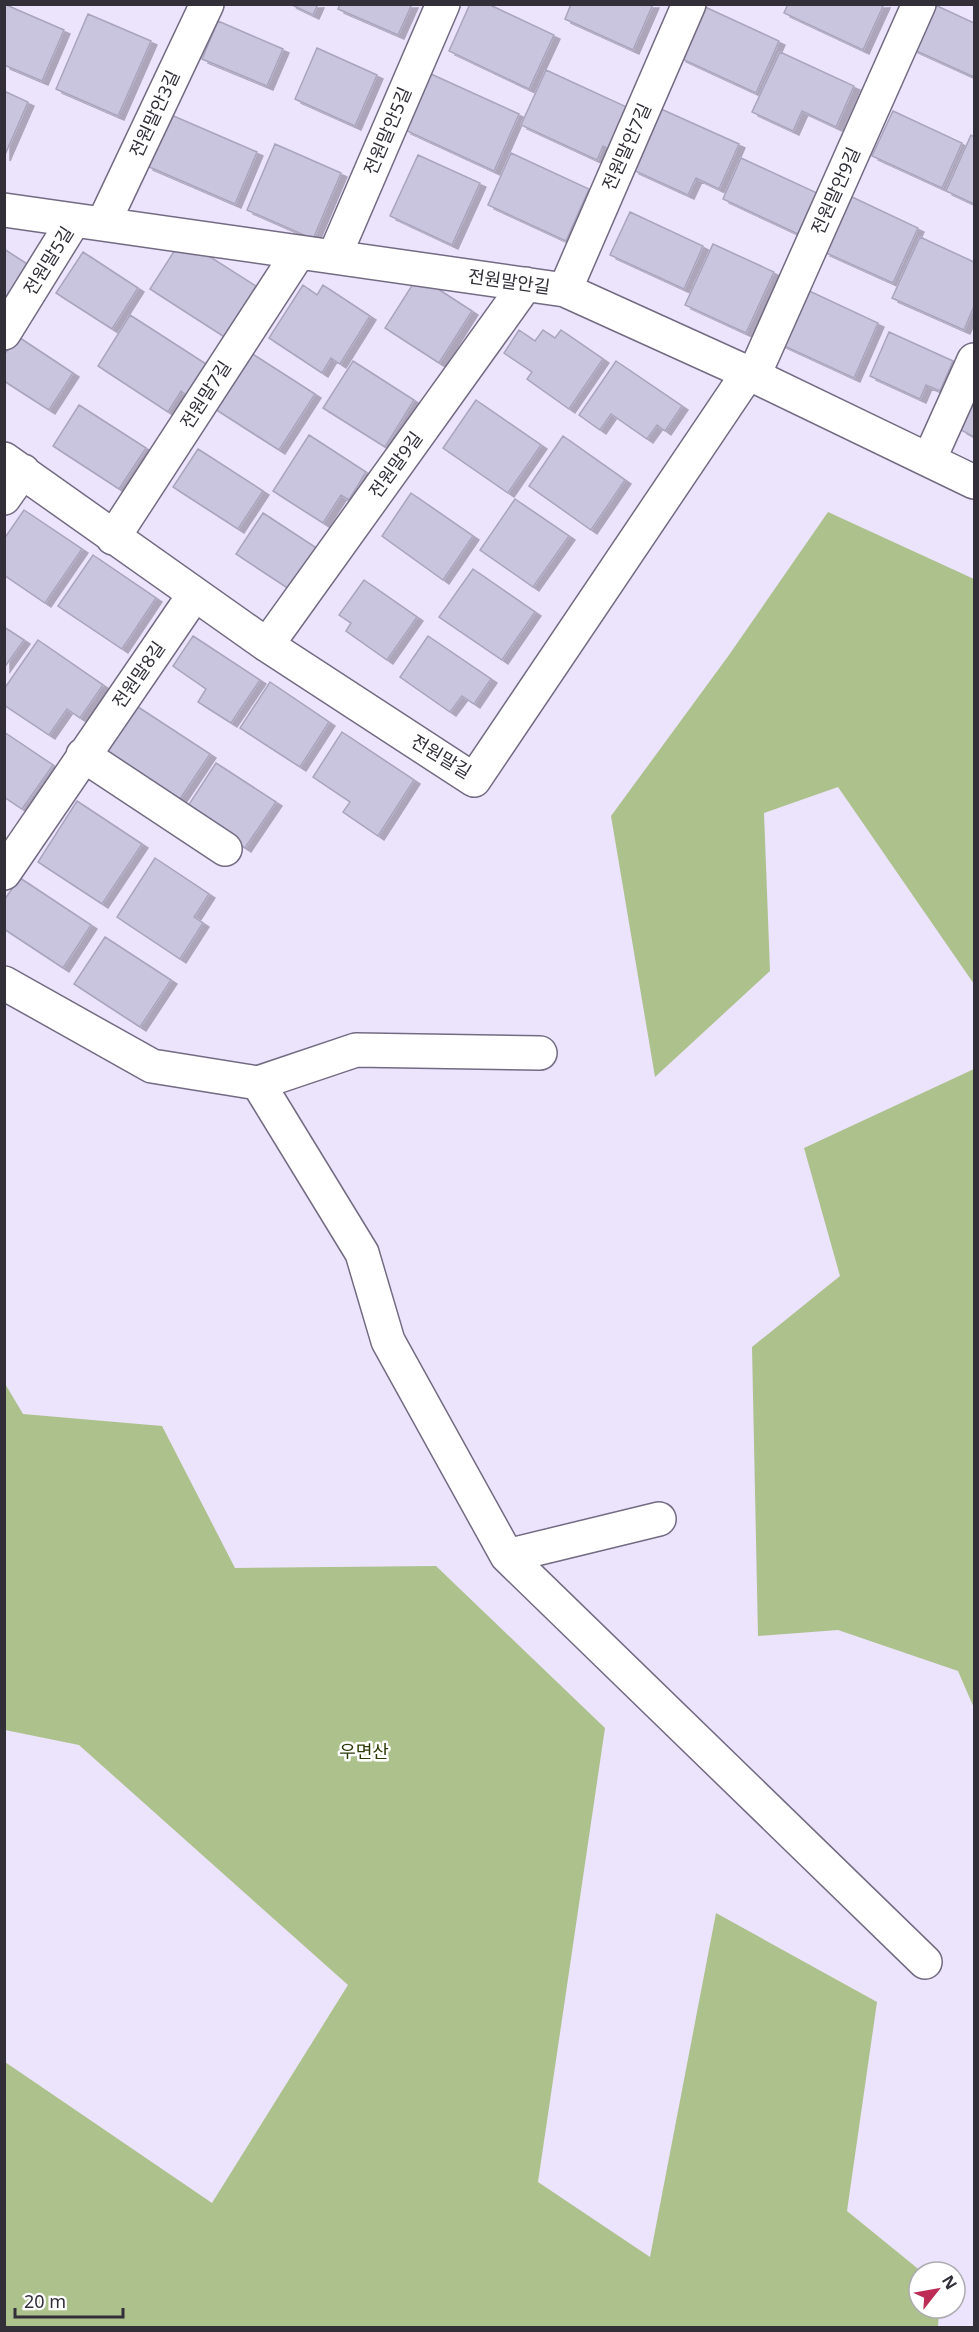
<svg xmlns="http://www.w3.org/2000/svg" width="979" height="2332" viewBox="0 0 979 2332" font-family="'Noto Sans','Noto Sans KR',sans-serif">
	<defs>
		<filter id="shadow"><feDropShadow dx="6" dy="4" stdDeviation="0" flood-color="#0004"/></filter>
	</defs>
	<rect width="100%" height="100%" fill="#ece3fd"/>
	<path fill="#adc18c" d="M828 512 974 579V984L838 787 764 813 770 971 655 1077 611 816 729 655Z
		M974 1069V1708L958 1671 838 1630 758 1636 752 1347 840 1276 804 1148Z
		M4 1382 23 1414 162 1426 235 1568 436 1566 605 1728 538 2182 650 2257 716 1913 877 2002 847 2211 922 2272H919V2308H939L938 2327H5V2062L212 2203 348 1985 79 1745 5 1730Z"/>
	<path fill="#cac5df" stroke="#aaa5be" stroke-width="1.5" filter="url(#shadow)" d="M4 4 64 30 42 81 4 65Z
		M290 4H318L313 15Z
		M340 4H412L398 35 338 9Z
		M470 4H488L554 35 529 89 449 51Z
		M571 4H653L633 50 565 19Z
		M788 4H884L863 50 784 13Z
		M933 4 974 23V77L912 49Z
		M703 6 779 41 756 93 680 58Z
		M88 14 151 41 118 116 56 89Z
		M218 21 283 49 267 86 202 59Z
		M317 48 377 75 355 126 295 99Z
		M780 52 854 86 836 127 802 111 793 131 752 112Z
		M546 70 631 109 612 151 603 146 597 160 521 125Z
		M431 74 519 114 494 171 405 130Z
		M4 91 28 102 4 157Z
		M661 109 739 144 719 189 696 178 688 195 633 170Z
		M893 111 962 143 942 188 872 156Z
		M169 114 257 152 235 204 147 166Z
		M971 135 974 137V204L946 191Z
		M275 144 341 173 313 239 247 210Z
		M511 153 589 189 566 241 488 205Z
		M418 155 480 183 452 245 390 216Z
		M741 158 817 193 798 234 723 199Z
		M850 196 918 228 893 283 824 252Z
		M630 212 703 246 684 289 610 255Z
		M920 237 974 262V306L964 330 892 298Z
		M182 239 259 288 226 338 150 289Z
		M713 244 774 272 746 333 685 305Z
		M4 249 35 269 4 313Z
		M83 252 138 288 112 329 56 293Z
		M418 276 472 311 439 363 385 328Z
		M303 285 317 295 323 285 370 316 340 364 331 358 322 373 269 338Z
		M805 289 878 323 854 378 780 344Z
		M130 315 206 364 186 395 181 391 168 412 98 366Z
		M519 330 535 341 543 330 555 338 561 330 603 359 569 409 527 379 532 372 504 353Z
		M889 332 953 361 940 391 926 385 920 399 870 376Z
		M17 336 73 373 49 410 4 381V355Z
		M251 353 315 394 279 450 215 409Z
		M353 361 414 400 385 447 323 408Z
		M616 361 682 406 665 431 657 425 647 439 611 414 600 430 579 415Z
		M476 400 541 445 508 493 443 448Z
		M974 400V437L961 430Z
		M79 405 146 448 119 489 53 446Z
		M309 435 366 472 349 500 341 495 323 523 273 491Z
		M563 436 625 480 591 530 529 486Z
		M198 449 263 491 238 529 173 487Z
		M411 493 473 536 443 580 382 536Z
		M515 499 569 536 533 587 480 550Z
		M24 510 82 549 45 603 4 575V539Z
		M263 513 321 551 295 593 236 554Z
		M93 555 156 598 122 649 58 606Z
		M473 569 535 612 502 660 439 617Z
		M364 580 417 617 387 660 346 631 351 623 339 615Z
		M4 627 24 640 4 668Z
		M193 636 260 680 231 723 198 702 206 689 173 666Z
		M428 636 491 679 474 704 462 696 450 712 400 677Z
		M38 640 103 685 80 718 67 709 49 735 4 705V689Z
		M270 682 329 722 300 767 240 728Z
		M135 705 210 754 180 799 105 750Z
		M4 732 53 765 22 809 4 797Z
		M342 732 414 780 378 836 343 812 350 802 313 777Z
		M216 763 276 802 245 848 186 809Z
		M77 801 142 844 102 904 38 862Z
		M155 858 209 894 194 917 203 923 180 959 117 917Z
		M20 878 91 925 63 968 4 929V900Z
		M105 937 171 980 140 1027 74 984Z"/>
	<g fill="none" stroke-linecap="round" stroke-linejoin="round">
		<g stroke="#736b82" stroke-width="36">
			<path id="minor" d="M4 210 565 290 748 373 974 482
				M103 224 207 4
				M334 257 443 4
				M565 290 689 4
				M4 333 74 220
				M753 377 919 4
				M4 459 267 645 474 780 748 373
				M929 460 974 360
				M4 498 23 471
				M113 538 299 252
				M267 645 526 284
				M83 755 225 849
				M4 873 194 595
				M4 983 152 1066 258 1083 362 1253 388 1341 507 1556 925 1962
				M258 1083 356 1050 540 1053
				M507 1556 659 1519"/>
		</g>
		<use href="#minor" stroke="#fff" stroke-width="33"/>
	</g>
	<g text-anchor="middle" stroke-width="5" stroke-linejoin="round" paint-order="stroke">
		<g font-size="18" fill="#322f38" stroke="#fff">
			<text transform="translate(155 114) rotate(-65)" y="6">전원말안3길</text>
			<text transform="translate(388 131) rotate(-67)" y="6">전원말안5길</text>
			<text transform="translate(627 147) rotate(-66)" y="6">전원말안7길</text>
			<text transform="translate(836 191) rotate(-66)" y="6">전원말안9길</text>
			<text transform="translate(49 261) rotate(-58)" y="6">전원말5길</text>
			<text transform="translate(509 282) rotate(8)" y="6">전원말안길</text>
			<text transform="translate(206 395) rotate(-57)" y="6">전원말7길</text>
			<text transform="translate(396 465) rotate(-54)" y="6">전원말9길</text>
			<text transform="translate(139 675) rotate(-55)" y="6">전원말8길</text>
			<text transform="translate(441 757) rotate(31)" y="6">전원말길</text>
		</g>
		<g font-size="18" fill="#2b3a05" stroke="#fff">
			<text x="364" y="1758">우면산</text>
		</g>
	</g>
	<rect width="979" height="2332" fill="none" stroke="#322f38" stroke-width="12"/>
	<g transform="translate(937 2290) rotate(59)"><circle r="28" fill="#ffffff" stroke="#adacaf" stroke-width="1.5"/>
	<path d="M0-4.5L10 22L0 15L-10 22Z" fill="#bc2c55"/>
	<text y="-9" font-size="16" font-weight="bold" text-anchor="middle" fill="#322f38">N</text>
	</g>
	<path d="M15 2308v9h108v-9" fill="none" stroke="#322f38" stroke-width="3"/>
	<text x="24" y="2308" font-size="18" fill="#322f38" stroke="#ffffff" stroke-width="4.5" paint-order="stroke">20 m</text>
</svg>
